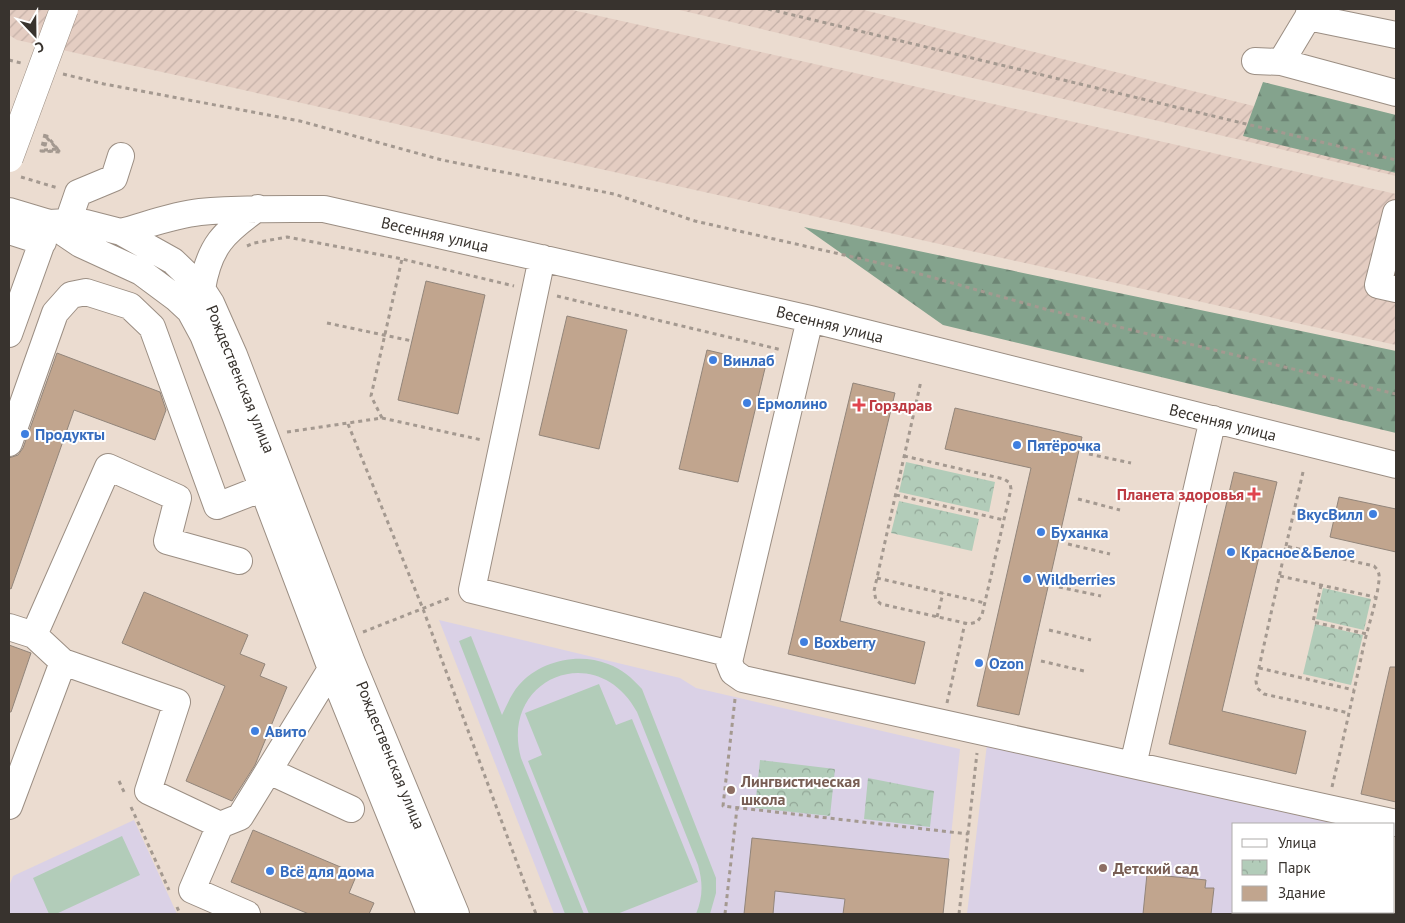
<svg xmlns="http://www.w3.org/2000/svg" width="1405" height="923" viewBox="0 0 1405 923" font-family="'PT Sans',sans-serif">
	<defs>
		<pattern id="industrial-furrows" width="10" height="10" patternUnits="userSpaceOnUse" patternTransform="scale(1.25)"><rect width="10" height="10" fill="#e4cdc2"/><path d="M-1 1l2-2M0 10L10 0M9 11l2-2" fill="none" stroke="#c4b0a7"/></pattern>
		<pattern id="forest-firs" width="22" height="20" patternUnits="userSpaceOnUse" patternTransform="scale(1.25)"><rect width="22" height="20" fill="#84a38d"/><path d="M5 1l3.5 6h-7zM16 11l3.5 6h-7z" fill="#6d8574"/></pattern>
		<pattern id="park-crowns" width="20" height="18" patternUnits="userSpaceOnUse" patternTransform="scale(1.25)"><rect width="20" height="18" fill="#b2ccb9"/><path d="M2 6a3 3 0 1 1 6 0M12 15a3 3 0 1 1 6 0" fill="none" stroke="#92a697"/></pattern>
	</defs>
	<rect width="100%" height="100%" fill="#ebdcd0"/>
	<path fill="url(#industrial-furrows)" d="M9 9H568L1396 194V345L17 40 9 35Z
		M675 9H860L1396 141V176Z"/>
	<path fill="#dad1e6" d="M439 620 680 678 696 688 960 749 943 914H554Z
		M987 744 1353 824H1234V912H1344V914H967Z
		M134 820 177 914H9V886L13 876Z"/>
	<path fill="#b2ccb9" d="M471 636 502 715C507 705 511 694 519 685 540 661 578 652 608 664 622 669 632 678 642 689L716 878V893L710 914H696C703 897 703 883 698 865L637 712C597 638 499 678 521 758L584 914H565L459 641Z
		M599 684 616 725 632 719 698 882 617 914H589L528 761 542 755 525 713Z
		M122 836 140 875 56 914H49L33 878Z"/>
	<path fill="url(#forest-firs)" d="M1263 82 1396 115V173L1243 136Z
		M804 227 1396 351V433L943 325Z"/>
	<path fill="url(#park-crowns)" d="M906 462 995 482 989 512 899 492Z
		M899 501 979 519 972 551 891 533Z
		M1323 588 1371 599 1364 630 1316 619Z
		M1315 624 1363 635 1351 685 1303 674Z
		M760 760 835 769 830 816 755 808Z
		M868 778 934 791 930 827 864 819Z"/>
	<path fill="#c1a58e" stroke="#92857a" d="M426 281 485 295 458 414 398 400Z
		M567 316 627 330 599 449 539 435Z
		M707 350 766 364 738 482 679 469Z
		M57 353 160 392 166 410 155 440 74 410 11 589 9 588V458L18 455 23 448Z
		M853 383 895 393 840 621 925 642 915 684 788 654Z
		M955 408 1082 437 1019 715 977 706 1031 468 945 449Z
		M1234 472 1277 482 1222 711 1306 731 1296 774 1169 744Z
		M1339 497 1396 509V552L1330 537Z
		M144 592 248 635 240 654 265 664 260 676 287 687 255 765 232 801 186 781 225 686 122 643Z
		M9 645 31 653 11 712H9Z
		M1390 667H1396V802L1361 794Z
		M253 830 357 874 349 893 374 903 369 914H309L231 882Z
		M752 838 949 859 943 914H843L845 899 775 891 773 914H744Z
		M1147 874 1206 880 1205 888H1214L1211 914H1143Z"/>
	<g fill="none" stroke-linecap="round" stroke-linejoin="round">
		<g stroke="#9b8e83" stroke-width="28">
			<path id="minor" d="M1310 9 1308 17 1396 35
				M1308 17 1281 62 1396 93
				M1255 61 1281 62
				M9 211 49 223 80 244 141 272 176 298 190 311 203 335 235 415 331 669 430 914
				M1396 213 1378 285 1396 289
				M49 223 68 222 86 223 121 232 173 261 202 289 211 303 234 355 351 660 456 914
				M9 231 43 242
				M62 232 61 226 68 222 78 193 114 178 121 156
				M121 232C147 225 173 215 200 212 241 208 282 209 324 209L810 319 1396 465
				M542 258 472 590 731 654
				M202 289C209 246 224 232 258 208
				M810 319 729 662 733 672 743 679 1133 765
				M9 334 49 223
				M1213 419 1133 765 1396 823
				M9 443 55 313 71 295 86 292 130 306 152 327 217 506 263 488
				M9 627 34 635 108 467 178 498 167 541 239 561
				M63 662 177 702 148 791 220 825 192 890 247 914
				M269 771 351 809
				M9 806 63 662 34 635
				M220 825 240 817 331 669"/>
		</g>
		<path stroke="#a49990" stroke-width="3" stroke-dasharray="4 4" stroke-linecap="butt" d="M768 9 1396 160
			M9 60 21 63
			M63 74 104 84 300 121 442 160 614 194 695 221 888 265 1045 309 1396 394
			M45 134 41 151 60 152 47 136 42 151H59L47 138 44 150 57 149
			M21 177 58 188
			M247 246 254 243 287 237 402 259 514 286
			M557 296 782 350
			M327 323 412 341
			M382 418 371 396 402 259
			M348 424 423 609 536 914
			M287 432 382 418 482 440
			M1089 454 1131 463
			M904 456 1004 479 1010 483 1011 489 982 615 977 622 969 624 881 604 876 600 874 591 921 381
			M896 495 1004 520
			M1078 499 1120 510
			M1068 544 1110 554
			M1286 546 1303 472
			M1280 576 1375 597
			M877 578 985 603
			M1321 585 1313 622 1367 634
			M1059 587 1101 596
			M937 617 943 593
			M1049 630 1091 640
			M363 632 452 597
			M1041 661 1084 671
			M1259 668 1354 690
			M735 699 723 806 968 834
			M947 703 965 623
			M119 781 125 794
			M1332 787C1343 740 1354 692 1364 644 1369 623 1377 601 1379 580 1380 574 1378 570 1374 566L1286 546 1256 681 1257 688 1264 694 1349 713
			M131 807 169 890
			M177 907 180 914
			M725 914 737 808
			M959 914 977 753"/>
		<use href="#minor" stroke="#fff" stroke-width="26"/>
		<g stroke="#9b8e83" stroke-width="29" stroke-linecap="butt">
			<path id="major-bridge" d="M9 158 64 9"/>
		</g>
		<use href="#major-bridge" stroke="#fff" stroke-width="28"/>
	</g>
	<g fill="#3f7fe0" stroke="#fff" stroke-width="2">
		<circle cx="713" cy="360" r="5"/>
		<circle cx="747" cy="403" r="5"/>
		<circle cx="25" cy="434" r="5"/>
		<circle cx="1017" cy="445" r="5"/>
		<circle cx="1373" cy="514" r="5"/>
		<circle cx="1041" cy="532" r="5"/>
		<circle cx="1231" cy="552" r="5"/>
		<circle cx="1027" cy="579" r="5"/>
		<circle cx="804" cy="642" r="5"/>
		<circle cx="979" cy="663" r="5"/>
		<circle cx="255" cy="731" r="5"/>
		<circle cx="270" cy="871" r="5"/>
	</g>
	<g fill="#e0444e" stroke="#fff" stroke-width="2">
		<path d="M856.5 397.5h5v5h5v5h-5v5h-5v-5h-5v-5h5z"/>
		<path d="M1251.5 486.5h5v5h5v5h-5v5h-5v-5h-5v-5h5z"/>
	</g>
	<g fill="#8d6e63" stroke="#fff" stroke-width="2">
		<circle cx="731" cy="790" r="5"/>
		<circle cx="1103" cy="868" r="5"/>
	</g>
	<g text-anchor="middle" stroke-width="4" stroke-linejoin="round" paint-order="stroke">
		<g font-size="16" fill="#38332e" stroke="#fff">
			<text transform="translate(435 234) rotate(13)" y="6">Весенняя улица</text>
			<text transform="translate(830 324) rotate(14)" y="6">Весенняя улица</text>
			<text transform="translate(241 379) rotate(68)" y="6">Рождественская улица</text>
			<text transform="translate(1223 422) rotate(14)" y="6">Весенняя улица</text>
			<text transform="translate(391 755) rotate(68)" y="6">Рождественская улица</text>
		</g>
		<g font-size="16" font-weight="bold" fill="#366cbe" stroke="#fff" text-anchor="start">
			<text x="723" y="366">Винлаб</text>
			<text x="757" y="409">Ермолино</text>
			<text x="35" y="440">Продукты</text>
			<text x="1027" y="451">Пятёрочка</text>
			<text x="1363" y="520" text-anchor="end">ВкусВилл</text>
			<text x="1051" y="538">Буханка</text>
			<text x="1241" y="558">Красное&amp;Белое</text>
			<text x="1037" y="585">Wildberries</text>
			<text x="814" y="648">Boxberry</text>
			<text x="989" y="669">Ozon</text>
			<text x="265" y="737">Авито</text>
			<text x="280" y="877">Всё для дома</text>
		</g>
		<g font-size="16" font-weight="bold" fill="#be3a42" stroke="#fff" text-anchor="start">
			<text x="869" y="411">Горздрав</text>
			<text x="1244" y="500" text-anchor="end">Планета здоровья</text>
		</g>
		<g font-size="16" font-weight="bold" fill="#785e54" stroke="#fff" text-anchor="start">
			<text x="741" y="787">Лингвистическая<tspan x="741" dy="18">школа</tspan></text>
			<text x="1113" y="874">Детский сад</text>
		</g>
	</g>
	<rect width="1405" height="923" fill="none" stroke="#38332e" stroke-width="20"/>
	<rect x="1232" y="823" width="162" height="90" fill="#ffffff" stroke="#afadab"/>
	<rect x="1242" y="839" width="25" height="8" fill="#ffffff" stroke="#afadab"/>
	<text x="1278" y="848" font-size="15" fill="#38332e">Улица</text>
	<rect x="1242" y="860" width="25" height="15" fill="url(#park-crowns)" stroke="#afadab"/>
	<text x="1278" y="873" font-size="15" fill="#38332e">Парк</text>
	<rect x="1242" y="886" width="25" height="15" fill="#c1a58e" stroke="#afadab"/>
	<text x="1278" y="898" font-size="15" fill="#38332e">Здание</text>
	<g transform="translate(35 35) rotate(158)" stroke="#ffffff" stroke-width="4" paint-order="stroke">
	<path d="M0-4L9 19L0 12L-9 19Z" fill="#38332e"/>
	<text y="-8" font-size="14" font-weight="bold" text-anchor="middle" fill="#38332e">С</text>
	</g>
</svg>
